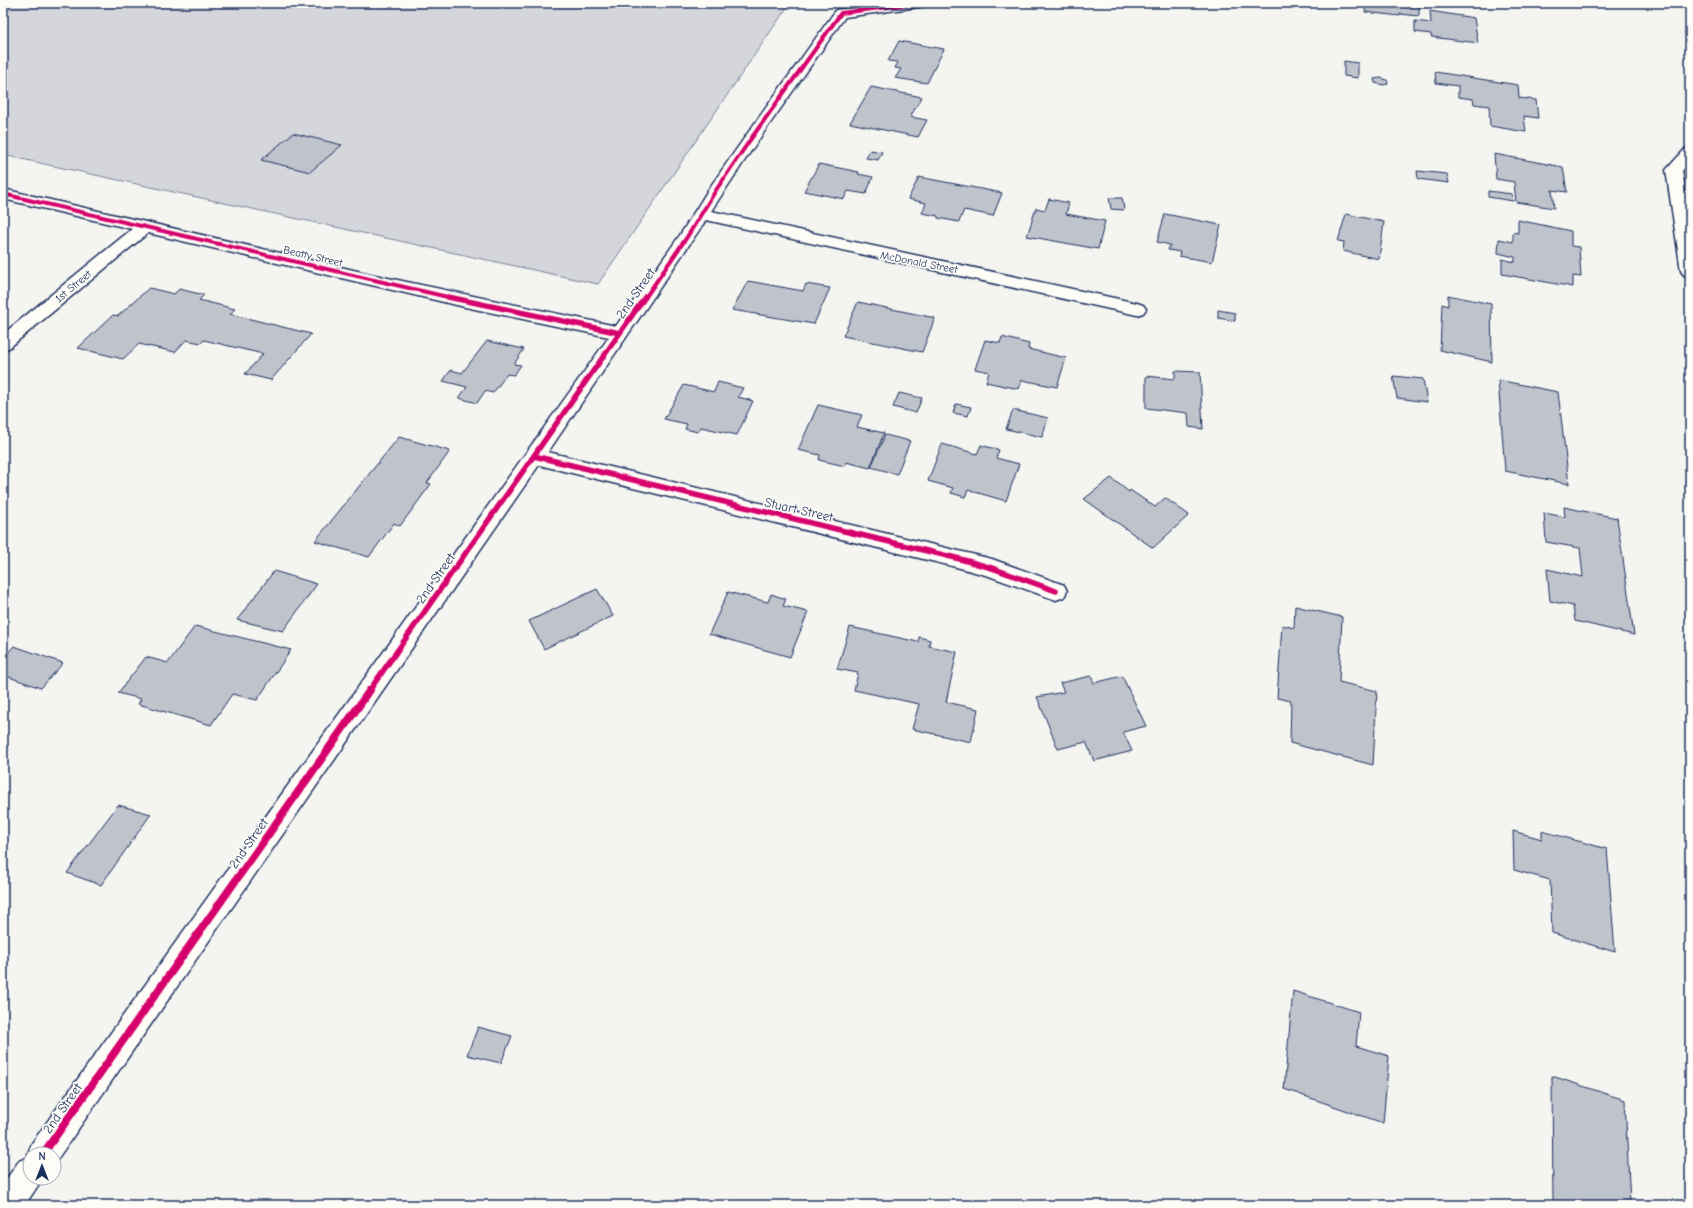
<svg xmlns="http://www.w3.org/2000/svg" width="1693" height="1208" viewBox="0 0 1693 1208" font-family="'Comic Neue',sans-serif">
	<rect width="100%" height="100%" fill="#f4f4f1"/>
	<filter id="ink" filterUnits="userSpaceOnUse"><feTurbulence type="fractalNoise" baseFrequency=".025" numOctaves="2"/><feDisplacementMap in="SourceGraphic" scale="8" xChannelSelector="R" yChannelSelector="G"/><feConvolveMatrix kernelMatrix="1 2 1 2 8 2 1 2 1" color-interpolation-filters="sRGB"/></filter>
	<g filter="url(#ink)">
		<path fill="#d4d6db" stroke="#78829c" d="M3 3H790L598 284 3 155Z"/>
		<path fill="#bfc3cc" stroke="#1b2f5e" d="M1366 3H1400L1419 6V16L1400 14V16L1365 12Z
			M1430 11 1474 18 1478 43 1431 37V34L1415 32V21L1431 23Z
			M899 41 944 49 927 83 895 78 901 69 895 68 898 62 888 61Z
			M1344 61 1358 63V78L1344 76Z
			M1435 72 1518 85 1519 98 1536 100 1538 118 1524 116 1526 132 1490 126 1489 106 1474 104 1473 99 1458 97V86L1436 83Z
			M1381 78 1387 80 1388 84 1383 85 1375 83 1374 79Z
			M871 87 922 97 910 117 927 120 918 137 850 123Z
			M293 133 342 145 310 172 261 160Z
			M870 150 882 152 878 160 866 158Z
			M1494 154 1563 167 1567 192 1552 190 1554 208 1516 202 1514 182 1496 179Z
			M819 164 859 172 858 174 873 177 866 194 848 191 844 199 804 191Z
			M1417 171 1447 174 1449 183 1418 179Z
			M919 177 1002 193 993 216 964 210 959 222 938 218V216L922 213 926 203 908 199Z
			M1488 191 1512 194 1513 201 1488 197Z
			M1109 198H1122L1124 210 1111 209Z
			M1049 199 1069 203 1066 214 1105 221 1098 249 1027 236 1036 208 1045 210Z
			M1165 214 1221 225 1212 262 1179 256 1180 252 1168 250 1170 245 1157 242Z
			M1346 214 1384 222 1379 259 1343 251 1344 242 1338 241Z
			M1518 220 1571 231V246L1579 247 1581 277 1573 276V287L1502 274V259L1515 262V257L1498 253 1499 239 1513 242V232L1518 233Z
			M748 281 803 291 806 284 830 288 814 324 732 310Z
			M149 288 174 294 179 289 204 295 199 300 235 309 230 314 311 334 271 380 245 374 263 354 204 340 201 343 186 340 175 352 139 344 123 359 78 348 113 315 118 316Z
			M1448 295 1491 304 1492 362 1440 350 1442 304 1448 306Z
			M858 302 935 318 922 352 843 336Z
			M1218 310 1235 313V321L1218 318Z
			M1002 337 1029 344 1028 349 1066 358 1057 387 1022 380 1019 389 986 382 989 372 975 369 985 340 1000 343Z
			M487 341 524 349 514 364 521 365 514 375 507 374 493 393 485 391 477 403 459 398 467 387 443 381 451 370 462 373Z
			M1175 371 1200 372 1203 429 1189 427 1188 413 1146 408V376L1175 379Z
			M1393 376 1423 379 1427 402 1397 398Z
			M1498 380 1558 392 1569 484 1505 471Z
			M718 382 743 388 738 397 753 401 737 435 701 427 698 432 685 429 687 424 664 419 684 385 714 392Z
			M899 393 922 398 916 413 893 407Z
			M956 404 971 407 968 416 953 413Z
			M818 405 862 415 857 427 884 433 870 468 846 462 845 466 819 460 820 455 798 450Z
			M1013 410 1048 418 1042 437 1006 429Z
			M885 435 910 441 897 474 871 467Z
			M399 437 450 451 427 483 431 484 400 526 394 523 369 557 315 541Z
			M942 444 977 454 981 445 999 450 996 458 1019 464 1006 501 968 490 965 497 951 493 953 488 928 481Z
			M1111 478 1129 492 1130 490 1155 507 1165 498 1189 515 1153 548 1084 499Z
			M1564 507 1617 518 1634 635 1575 621 1573 606 1550 601 1547 569 1583 577 1580 548 1546 542 1544 513 1565 517Z
			M274 571 317 584 283 631 237 620Z
			M597 589 613 616 544 649 529 621Z
			M728 592 768 602 771 594 786 599 783 606 808 612 790 657 709 634Z
			M1295 606 1342 617 1339 682 1377 691 1373 765 1290 743 1291 701 1277 698 1282 625 1294 628Z
			M195 626 291 650 257 700 232 694 211 725 138 704 141 699 118 693 146 657 168 663Z
			M850 627 918 642 919 637 930 640 929 646 957 652 946 702 978 709 971 742 912 729 919 704 854 690 858 673 837 669Z
			M14 646 63 663 41 688 3 675V658Z
			M1091 676 1094 683 1122 676 1146 726 1123 732 1132 751 1094 761 1086 742 1058 749 1037 697 1064 692 1060 683Z
			M118 805 151 814 101 885 67 873Z
			M1513 831 1542 839V831L1607 849 1615 952 1552 933 1550 880 1514 870Z
			M1293 991 1359 1012 1356 1046 1389 1056 1383 1123 1284 1089Z
			M478 1027 512 1036 501 1063 467 1055Z
			M1552 1076 1625 1100 1630 1205H1553Z"/>
		<g fill="none" stroke-linecap="round" stroke-linejoin="round">
			<g stroke="#1b2f5e" stroke-width="3">
				<path id="street" d="M887 3H926L924 6 919 7 845 17 757 142 711 211 1137 303 1143 305 1146 309 1143 313 1137 315 706 220 548 452 992 559 1064 585 1067 591 1064 597 1056 600 989 576 960 568 539 465 54 1164V1154H30V1178H43L25 1205H3V1184L19 1161 29 1157 28 1154 32 1143 609 337 465 307 148 233 9 348 3 350V334L132 229 3 199V189L388 278 616 326 680 235 708 190 745 137 836 10Z
					M1690 147V162L1682 171 1690 219V277L1684 275 1681 271 1666 170 1685 149Z"/>
			</g>
			<use href="#street" fill="#fdfcf7" fill-rule="evenodd"/>
			<g stroke="#fdfcf7" stroke-width="5.5">
				<path id="cycleway-far2" d="M3 194 452 298
					M645 298 687 237 716 190 750 140 841 13 919 3"/>
			</g>
			<g stroke="#fdfcf7" stroke-width="8">
				<path id="cycleway-far1" d="M448 297 620 333
					M534 456 960 559 992 568 1056 591
					M369 691 645 297"/>
			</g>
			<g stroke="#fdfcf7" stroke-width="10">
				<path id="cycleway" d="M43 1154 370 690"/>
			</g>
			<use href="#cycleway-far2" stroke="#d6006c" stroke-width="4"/>
			<use href="#cycleway-far1" stroke="#d6006c" stroke-width="5.5"/>
			<use href="#cycleway" stroke="#d6006c" stroke-width="8"/>
		</g>
	</g>
	<g text-anchor="middle" stroke-width="3.5" stroke-linejoin="round" paint-order="stroke">
		<g font-size="11" fill="#1b2f5e" stroke="#fdfcf7">
			<text transform="translate(313 256) rotate(13)" y="4">Beatty Street</text>
			<text transform="translate(919 262) rotate(11)" y="4">McDonald Street</text>
			<text transform="translate(73 286) rotate(-40)" y="4">1st Street</text>
		</g>
		<g font-size="13" fill="#1b2f5e" stroke="#fdfcf7">
			<text transform="translate(635 293) rotate(-55)" y="5">2nd Street</text>
			<text transform="translate(799 509) rotate(13)" y="5">Stuart Street</text>
			<text transform="translate(435 578) rotate(-55)" y="5">2nd Street</text>
			<text transform="translate(248 843) rotate(-55)" y="5">2nd Street</text>
			<text transform="translate(62 1108) rotate(-55)" y="5">2nd Street</text>
		</g>
	</g>
	<rect width="1693" height="1208" fill="none" stroke="#fdfcf7" stroke-width="16"/>
	<rect x="8" y="8" width="1677" height="1192" fill="none" stroke="#1b2f5e" stroke-width="1.5" filter="url(#ink)"/>
	<g transform="translate(42 1166)"><circle r="19" fill="#fdfcf7" stroke="#a3aaba"/>
	<path d="M0-3L7 15L0 10L-7 15Z" fill="#1b2f5e"/>
	<text y="-6" font-size="11" font-weight="bold" text-anchor="middle" fill="#1b2f5e">N</text>
	</g>
</svg>
